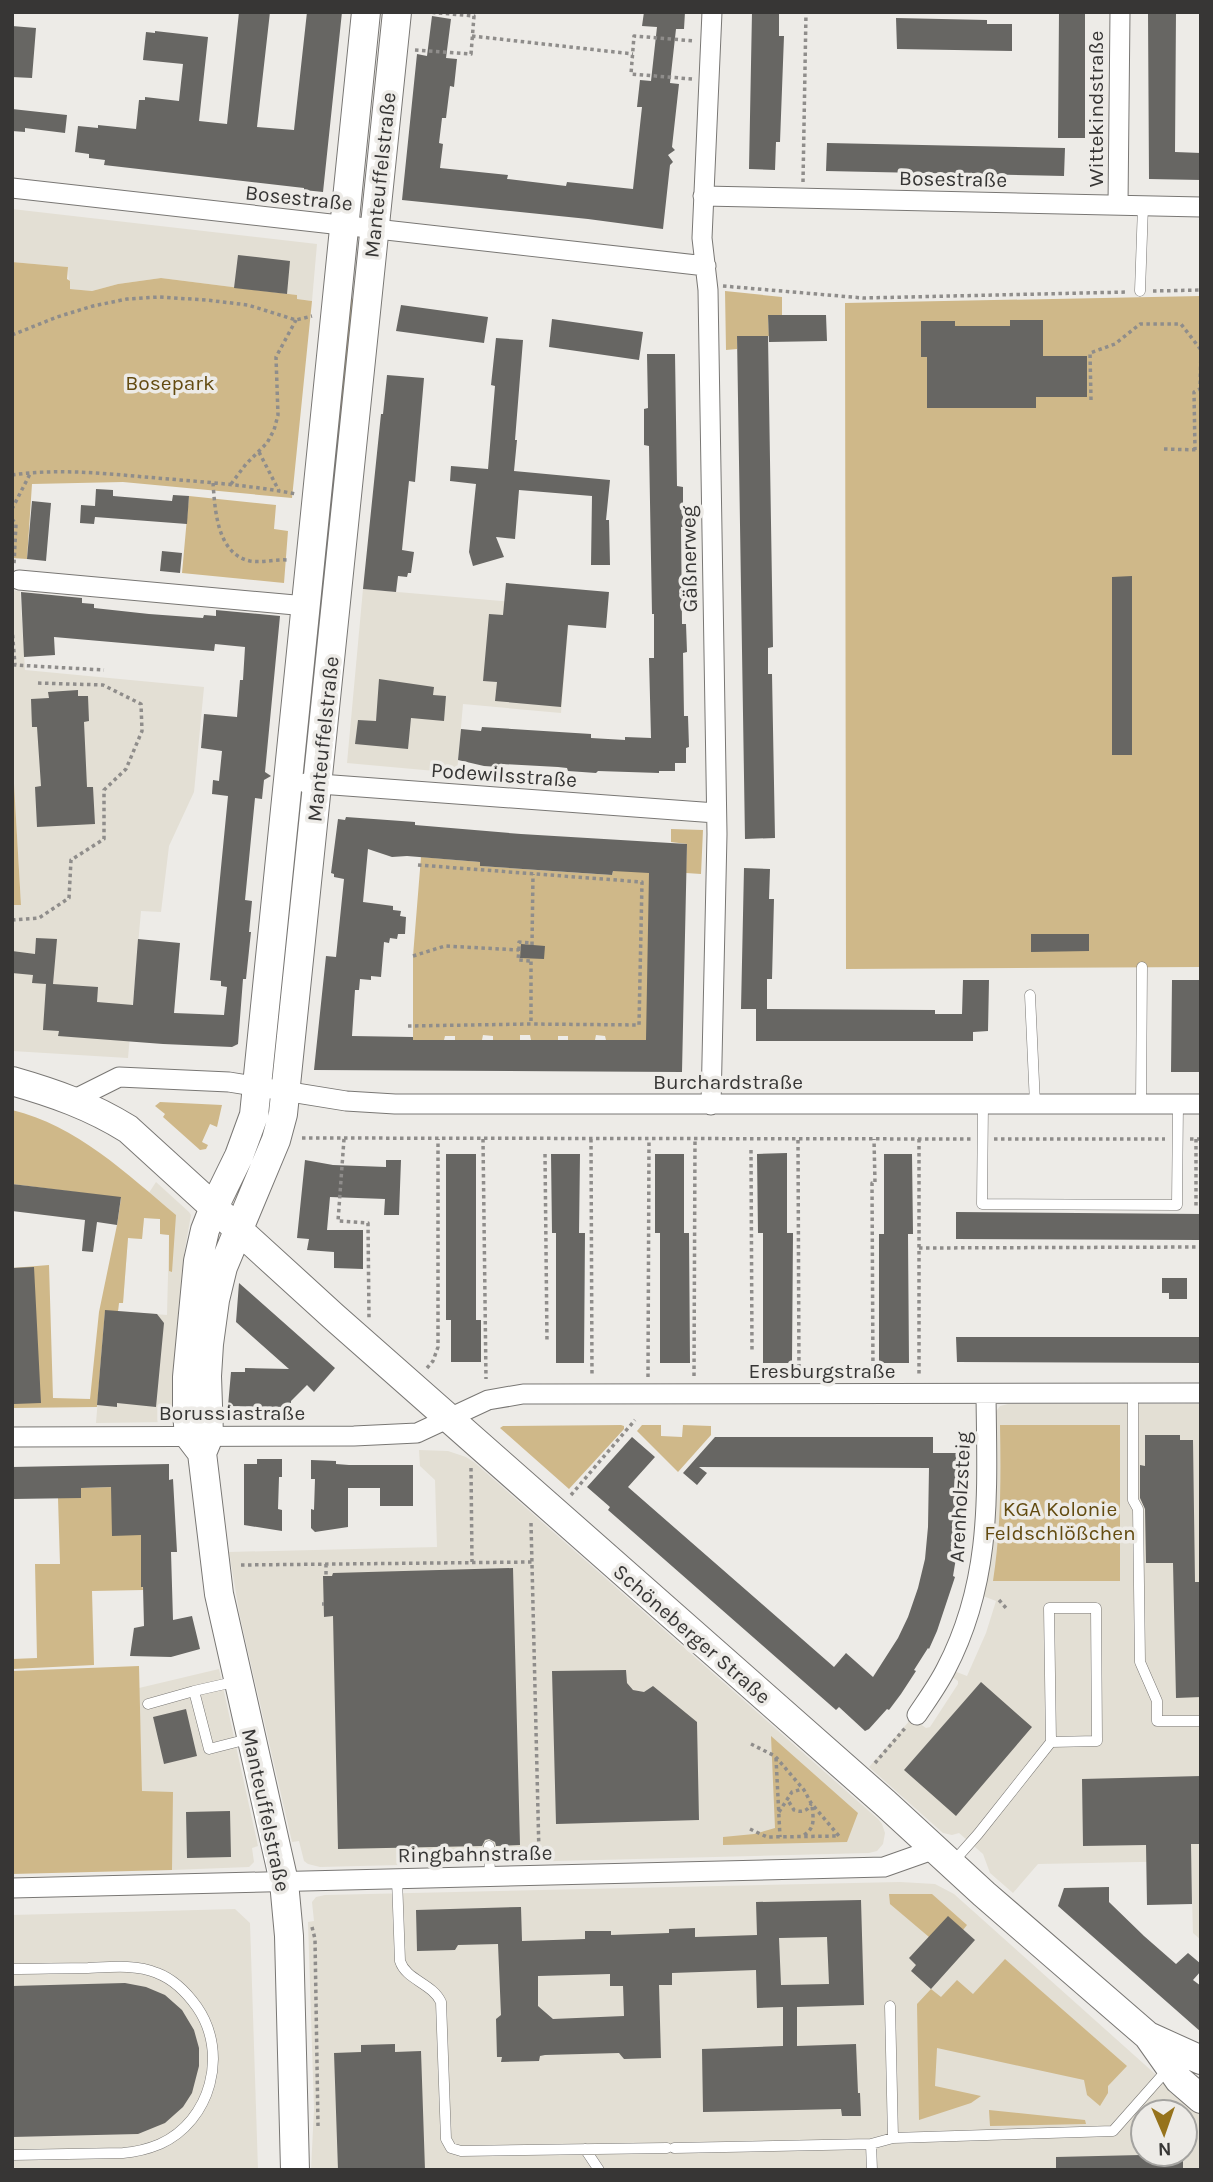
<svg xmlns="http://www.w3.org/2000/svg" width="1213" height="2182" viewBox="0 0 1213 2182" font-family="Karla,sans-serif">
	<rect width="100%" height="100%" fill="#edebe7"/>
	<path fill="#e3dfd4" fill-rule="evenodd" d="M12 209 317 244 312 301 297 299V295L161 278 118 284 92 291 69 289 68 267 12 262Z
		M363 589 570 607 561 713 463 704 457 773 347 763Z
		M12 590 20 591 25 670 204 687 194 792 169 846 161 912 141 911 128 1058 12 1051V905L21 904 12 749Z
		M156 1182 189 1212 191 1215 184 1254 190 1257 175 1419 169 1422 96 1423 105 1310 119 1239ZM144 1218 160 1219V1234L169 1235 167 1315 118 1311 119 1303H123L128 1238 142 1239Z
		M1008 1404H1201V1940L1193 1933 1191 1861 1038 1864 1013 1893 990 1873 983 1854 959 1833 952 1835 943 1833 869 1767 912 1718 926 1728 930 1727 958 1684V1681L952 1677 954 1671 967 1676 986 1633 996 1601 983 1596 995 1413 1000 1406Z
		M419 1450 448 1451 466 1457 474 1462 878 1819 882 1824 885 1833 883 1844 877 1851 869 1853 320 1867 308 1864 304 1861 299 1841 292 1842 240 1617 229 1552 437 1547 435 1480 420 1466Z
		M219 1669 258 1846 252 1848 254 1862 249 1867 172 1870V1792H142L139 1688Z
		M900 1882 935 1884 954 1894 1201 2115V2170H311L314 2109 308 1922 314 1921 312 1902 316 1897 325 1895ZM1143 2112H1185V2154H1143Z
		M235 1909 250 1923 258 2170H12V1915Z"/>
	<path fill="#cfb889" d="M12 262 68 267 67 279 70 281V289L92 291 118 284 161 278 297 295V299L312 301 292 498 123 482 32 484 27 559 12 558Z
		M725 291 782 297V315H768L769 336H737V349L726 350Z
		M1201 296V967L846 969 845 303Z
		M349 298 355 299 327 598 317 597Z
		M189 496 276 505 274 529 288 531 284 583 182 573Z
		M12 749 21 905H12Z
		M671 829 703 830 701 874 686 873 687 844 671 842Z
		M421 857 480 862V866L612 875 613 871 658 870 647 991 656 1045 606 1040 605 1036 596 1035 595 1040H568V1036H558V1040H531L530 1035H520V1040H493V1036L483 1035 482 1040H455V1036H445L444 1040H413V956Z
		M160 1102 222 1105 217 1127 210 1124 202 1142 208 1145 206 1149 200 1150 163 1117 165 1114 155 1106Z
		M12 1110C76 1125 127 1174 176 1215L172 1272 169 1271V1235L160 1234V1219L144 1218 142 1239 128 1238 123 1303H119L118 1311H105L97 1407 12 1408V1268L49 1265 53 1398 90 1399 99 1312 117 1225 121 1198 12 1184Z
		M621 1425 624 1426V1429L569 1489 500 1428 503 1426Z
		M642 1425H661V1436L682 1437 683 1425 711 1426V1435L678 1472 637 1431Z
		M1000 1425H1120V1581H993C1001 1529 1001 1478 1000 1425Z
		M113 1487 145 1497 142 1574H141L143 1590 92 1591 94 1665 12 1669V1659L37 1658 35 1564H60L58 1498 81 1488Z
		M139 1666 142 1791 173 1792 172 1870 12 1874V1671Z
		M771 1736 858 1813 847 1842 723 1845V1837L754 1834 775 1828Z
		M889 1894H932L967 1925 963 1930 929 1937 890 1904Z
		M1005 1959 1127 2066 1108 2086V2093L1100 2106 1087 2095 1084 2080 937 2048 935 2086 981 2096 971 2103 919 2120 917 2004 931 1989 941 1997 957 1980 973 1994Z
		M989 2110 1085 2120 1086 2124 990 2126Z"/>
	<path fill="#676663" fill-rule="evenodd" d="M239 12H270L257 127 294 130 307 12H342L323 192 304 190V188L104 165 105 160 89 158V154L75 152 78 126 98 128V125L136 129 139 100H145V97L179 101 183 64 143 60 146 32 155 33V31L208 37 199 121 227 124Z
		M644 12H685L684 29H676L670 83 679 84 672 147 675 150 668 155 673 162 670 165 663 229 588 219 402 200 417 54 427 56 432 16 451 19 446 58 457 59 454 87 450 86 446 118H442L439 143 443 144 440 168 508 175 507 179 566 186 567 182 633 189 642 107H637L640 80 651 81 657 27 642 26Z
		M752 12H779V36H784L780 142H776L775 170 749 169Z
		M1059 12H1085V138H1058Z
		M1148 12H1176L1175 152 1201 153V180L1149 179Z
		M896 18 987 20V24H1012V51L897 49Z
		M12 26 36 28 32 78 12 77Z
		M12 109 67 115 65 133 25 128V132L12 131Z
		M827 143 1065 148 1064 176 826 171Z
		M238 255 290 261 287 294 234 288Z
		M401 305 488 317 484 343 396 331Z
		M768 315H826L827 341 769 342Z
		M552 319 643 332 639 360 549 347Z
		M1010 320H1043V356H1087V397H1036V408H927V357H921V321H955V326H1010Z
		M737 336H768L773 647 768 648V674H772L775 838 745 839Z
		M496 338 523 340 515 440H517L514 471 610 480 606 520H609L610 565H591L592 496 519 490 515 539 496 537 504 557 473 566 469 552 476 484 450 481 451 466 488 469 495 386 491 385Z
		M647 354H675L677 486 683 487V527H681L682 624H686L687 652 683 653 684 716H688L689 747 686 748V763H675V771H659V773L598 771 596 773 568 771 567 768 558 767 501 764 499 767 484 766 458 760 461 729 481 731 482 727 591 734V738L625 740V737L651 738 649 658H654V614H652L649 446 644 445V409L648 408Z
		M387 375 424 378 415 482 409 481 402 550 414 552 411 573H408L407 577 398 576 396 592 363 589 381 414H383Z
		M96 489 113 490V496L172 501 173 495 189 496 187 524 95 517 94 524 80 523 81 505 95 506Z
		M32 501 51 503 46 561 27 559Z
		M162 551 182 553 180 573 160 571Z
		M1132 576V755H1112V577Z
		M506 583 609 592 606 628 568 625 561 707 495 701 497 682 483 681 489 614 503 615Z
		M21 592 82 598V603L94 604V608L149 614 203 618 204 615 216 616V610L280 616 265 772 271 776 264 780 262 799 255 798 245 900 252 901 249 932H251L246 979H243L238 1044 232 1047 163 1044 58 1036 59 1031 43 1030 46 984 32 983 33 975 12 973V951L35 954 36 938 57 939 53 984 98 987 97 1002 133 1005 138 939 180 943 174 1013 224 1015 227 987 221 986V981L210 980 228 796 212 794 213 780 219 781 222 751 201 748 204 714 237 717 240 680H243L245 647 215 644 214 651 54 637 55 655 24 657Z
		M379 679 434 687 433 695 446 696 444 721 411 718 408 749 355 744 358 720 376 721Z
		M78 690V696H88L89 721 84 722 87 787H93L95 824 37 827 35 787 41 786 37 727H32L31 699 49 698 48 692Z
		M346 817 415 822V825L521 834 687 844 682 1072 314 1070 326 956 336 957 344 879 334 877V874L331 873 338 819 345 820ZM368 849 392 857 407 856 480 862V866L612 875 613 871 649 873 646 1040H413V1037L352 1036 355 990H359L360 979 371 980V976L381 977 384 942 389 943 390 938 397 939 398 934H405L406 917 400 916 401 911 393 910V906L363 902Z
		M744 868 770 869 769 899H774L772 979H767V1009L935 1010V1014H962L963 980H989L988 1031 973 1032V1041H756V1009H741Z
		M1031 934H1089V951L1031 952Z
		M521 944 545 946 544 959 520 958Z
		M1172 980H1201V1072H1171Z
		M787 1153V1233H793L792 1363H763V1233H758L757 1154Z
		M446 1154H476V1320H481V1362H451V1320H446Z
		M551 1154H580L579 1233H585L584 1363H556V1233H552Z
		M655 1154H684V1233H689L690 1363H660V1233H655Z
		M884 1154H912L913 1234H908L909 1363H879V1234H884Z
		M305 1160 333 1165 386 1167V1160H401L399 1215H384L385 1199 330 1197 327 1230H363V1269L334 1268V1252L307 1250 309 1239 297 1238Z
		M12 1184 121 1197 117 1225 97 1222 93 1252 82 1251 85 1220 12 1211Z
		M956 1212 1201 1214V1240L956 1239Z
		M34 1267 41 1403 14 1404 12 1268Z
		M1162 1278H1187V1299H1169V1293H1162Z
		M239 1283 335 1368 314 1392 307 1385 291 1401V1407L228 1406 231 1372H245V1368L289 1369 236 1322Z
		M105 1310 157 1314 164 1323 156 1407 117 1403V1407L97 1405Z
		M956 1337H1201V1363L957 1362Z
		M1145 1435H1180V1440H1193L1195 1582H1201V1697L1176 1698 1173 1563H1146L1145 1509 1140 1498V1465L1145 1466Z
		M632 1437 655 1457 628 1487 834 1667 846 1653 873 1677 898 1638 908 1617 918 1588 925 1559 928 1527 929 1468 699 1467 707 1473 697 1485 683 1473 715 1437H933V1453H961L958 1546 953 1576 955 1577 937 1631 929 1649 928 1648 914 1670 916 1671 901 1694 889 1710 887 1709 869 1729 865 1731 839 1707 836 1710 608 1510 610 1507 587 1487Z
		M257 1459H282V1477H279L278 1509 282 1510V1531L244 1525V1464H257Z
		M311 1460 336 1461V1464L349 1465H413V1506H380V1488H348V1527L315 1532 311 1528V1509L314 1510 315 1479H311Z
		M169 1464V1480L173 1479 177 1552H171L173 1620 192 1616 200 1649 171 1657 130 1656 134 1628 144 1626 143 1587H141V1535L112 1536 111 1487 81 1488V1498L12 1499V1467Z
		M513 1568 520 1845 496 1846 495 1842 489 1839 485 1840 482 1846 338 1849 333 1616 324 1617 323 1576H332L333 1573Z
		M626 1670 627 1683 633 1690 644 1692 653 1686 697 1722 699 1820 556 1824 552 1671Z
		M981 1682 1032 1727 956 1816 904 1770Z
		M186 1709 197 1756 164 1764 153 1717Z
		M1201 1776V1844H1191L1192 1904 1147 1905 1146 1845 1083 1846 1082 1779Z
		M230 1811 231 1857 187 1858 186 1812Z
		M1109 1887V1902L1144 1936 1176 1964 1188 1953 1201 1964V1971L1193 1980 1201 1986V2032L1058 1906 1064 1888Z
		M861 1900 864 2005 797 2007V2046L856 2044 858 2093H860L861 2116H842L841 2109 703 2112 702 2049 783 2046V2007L757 2008 756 1970 672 1973V1985H659L661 2058 624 2059 619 2053 545 2055 540 2056 539 2061 501 2062 502 2057H497L496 2019 501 2015 498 1944 458 1945 455 1950 417 1951 416 1910 521 1907 522 1941 585 1939V1931H611V1935L669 1933V1929L695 1928V1937L757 1935 756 1902ZM827 1937 829 1984 781 1985 779 1938ZM610 1974V1986H623L624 2016 553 2019 538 2006V1976Z
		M948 1916 975 1940 931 1989 911 1971 916 1965 909 1958Z
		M125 1983 146 1987 165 1995 182 2010 194 2030 199 2048V2066L192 2093 183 2107 165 2123 138 2134 12 2137V1986Z
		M395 2044V2052L421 2051 425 2170H338L334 2053 361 2052V2045Z
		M1183 2154V2170H1056V2157Z"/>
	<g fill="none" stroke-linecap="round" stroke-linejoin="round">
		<g stroke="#797774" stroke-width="11">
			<path id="service" d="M1140 291 1143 206
				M1030 995 1035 1104
				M983 1104 982 1204 1177 1205 1178 1104
				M1141 1104 1142 967
				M1133 1394V1500L1138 1509 1140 1662 1157 1701V1721H1201
				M194 1691 238 1681
				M148 1704 194 1691 209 1749 248 1739
				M489 1846 490 1877
				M954 1861 978 1834 1051 1742 1049 1608H1096L1097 1741 1051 1742
				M397 1879 400 1961C406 1980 432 1983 441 2002L446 2139 451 2148 461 2151 667 2148
				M12 1969C37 1969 62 1968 88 1968 110 1967 136 1964 157 1973 173 1979 187 1993 197 2007 229 2053 211 2121 160 2144 148 2149 136 2152 123 2153L12 2155
				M890 2006 893 2138
				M871 2144 872 2170
				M674 2148 871 2144 893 2138 1113 2131 1167 2070
				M585 2149 599 2170"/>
		</g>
		<g stroke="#797774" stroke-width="21">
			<path id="minor" d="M12 188 706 266
				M703 196 1201 207
				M1118 205 1120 12
				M19 580 306 606
				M306 783 716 813
				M73 1100 119 1077 229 1082 346 1101 395 1104H1201
				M711 1105 717 834 708 290 702 238 712 12
				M12 1437 354 1436 417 1433 488 1400 523 1394 1201 1393
				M917 1715C927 1700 938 1685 946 1669 993 1579 987 1491 986 1394
				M12 1888 884 1867 935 1849"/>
		</g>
		<g stroke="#797774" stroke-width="30">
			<path id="secondary" d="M12 1081C54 1093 91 1106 128 1129L333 1316 885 1803 984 1894 1148 2036 1179 2080 1201 2099
				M202 1453 189 1436 187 1413V1377L198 1261 205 1230 214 1207 239 1156 254 1115 366 12
				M1148 2036 1201 2060
				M295 2170 289 1936 284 1882 219 1594 202 1453 209 1436 207 1376 209 1344 215 1300 223 1267 276 1140 283 1114 397 12"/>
		</g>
		<path stroke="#8f8d8b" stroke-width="3.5" stroke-dasharray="3.5 3.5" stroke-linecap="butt" d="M472 36 633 54
			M415 50 471 54 474 16 428 12
			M692 79 631 74 634 36 695 41
			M803 182 806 12
			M723 286 863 298 1128 292
			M1153 291 1201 290
			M12 335 57 317 93 306 127 299 159 297 206 300 248 305 296 320 312 316
			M1091 400 1090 353 1115 344 1140 324H1181L1201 350 1200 389 1194 392 1195 450
			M1164 449 1201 450
			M259 452 279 491
			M12 475C60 468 109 474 157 478 203 482 250 485 296 494
			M213 483C215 510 217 554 250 561 263 563 276 559 288 560
			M231 484 246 464 267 443 274 430 278 415 276 357 296 320
			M12 509 31 472
			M12 519 16 524 14 564
			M12 628 15 665 104 670
			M418 865 642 882 639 1025 531 1024
			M12 920 39 918 69 898 71 860 104 839V790L126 769 142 731 141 704 103 685 37 683
			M532 945 533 874
			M519 950V942L532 943
			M413 956 445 946 519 950 518 960 531 961
			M408 1026 531 1024V958
			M302 1138 972 1139
			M344 1139 338 1221 368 1223 369 1318
			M483 1139 486 1379
			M591 1139 592 1377
			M919 1139V1375
			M994 1139H1165
			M1190 1139H1201
			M1196 1139V1206
			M798 1140 799 1376
			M751 1150 752 1352
			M545 1154 547 1342
			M919 1248 1201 1247
			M427 1368 433 1361 438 1347V1139
			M873 1375 872 1183H875L874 1139
			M694 1376 695 1139
			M648 1377 649 1139
			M471 1468 472 1562
			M571 1495 635 1420
			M531 1523 539 1854
			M326 1564V1576
			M241 1565 532 1562
			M999 1600 1006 1608
			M322 1604H324
			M776 1758 780 1837
			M875 1763 906 1727
			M789 1802 794 1810C801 1813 808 1811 811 1804
			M779 1812 792 1792 802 1789
			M750 1829 767 1837 839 1836 811 1803 804 1790 775 1756 751 1744
			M804 1835C816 1828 813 1817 812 1805
			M312 1927 315 1939 318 2126"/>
		<use href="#service" stroke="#fff" stroke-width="10"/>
		<use href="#minor" stroke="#fff" stroke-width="19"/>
		<use href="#secondary" stroke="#fff" stroke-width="28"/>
	</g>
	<g text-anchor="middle" stroke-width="7" stroke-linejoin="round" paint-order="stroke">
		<g font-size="21" fill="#373635" stroke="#edebe7">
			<text transform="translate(1096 109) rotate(-90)" y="7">Wittekindstraße</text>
			<text transform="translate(380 175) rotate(-84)" y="7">Manteuffelstraße</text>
			<text transform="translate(953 179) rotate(1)" y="7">Bosestraße</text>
			<text transform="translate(299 198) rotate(6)" y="7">Bosestraße</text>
			<text transform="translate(689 559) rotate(-91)" y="7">Gäßnerweg</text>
			<text transform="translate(323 739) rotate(-84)" y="7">Manteuffelstraße</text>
			<text transform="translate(504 775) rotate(4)" y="7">Podewilsstraße</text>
			<text x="728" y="1089">Burchardstraße</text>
			<text x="822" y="1378">Eresburgstraße</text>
			<text x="232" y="1420">Borussiastraße</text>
			<text transform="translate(960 1497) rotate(-87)" y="7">Arenholzsteig</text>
			<text transform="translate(692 1634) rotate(41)" y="7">Schöneberger Straße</text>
			<text transform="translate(266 1810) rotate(78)" y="7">Manteuffelstraße</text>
			<text transform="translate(475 1854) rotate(-1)" y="7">Ringbahnstraße</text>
		</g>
		<g font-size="21" fill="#634b11" stroke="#edebe7">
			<text x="170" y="390">Bosepark</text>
			<text x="1060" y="1516">KGA Kolonie<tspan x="1060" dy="24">Feldschlößchen</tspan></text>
		</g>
	</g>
	<rect width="1213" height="2182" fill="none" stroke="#373635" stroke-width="28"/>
	<g transform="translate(1164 2133) rotate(178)"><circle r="33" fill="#edebe7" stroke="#a4a3a0" stroke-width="2"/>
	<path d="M0-5L12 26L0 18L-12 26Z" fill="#96731c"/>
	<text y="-10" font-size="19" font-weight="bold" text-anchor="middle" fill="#373635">N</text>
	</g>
</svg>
